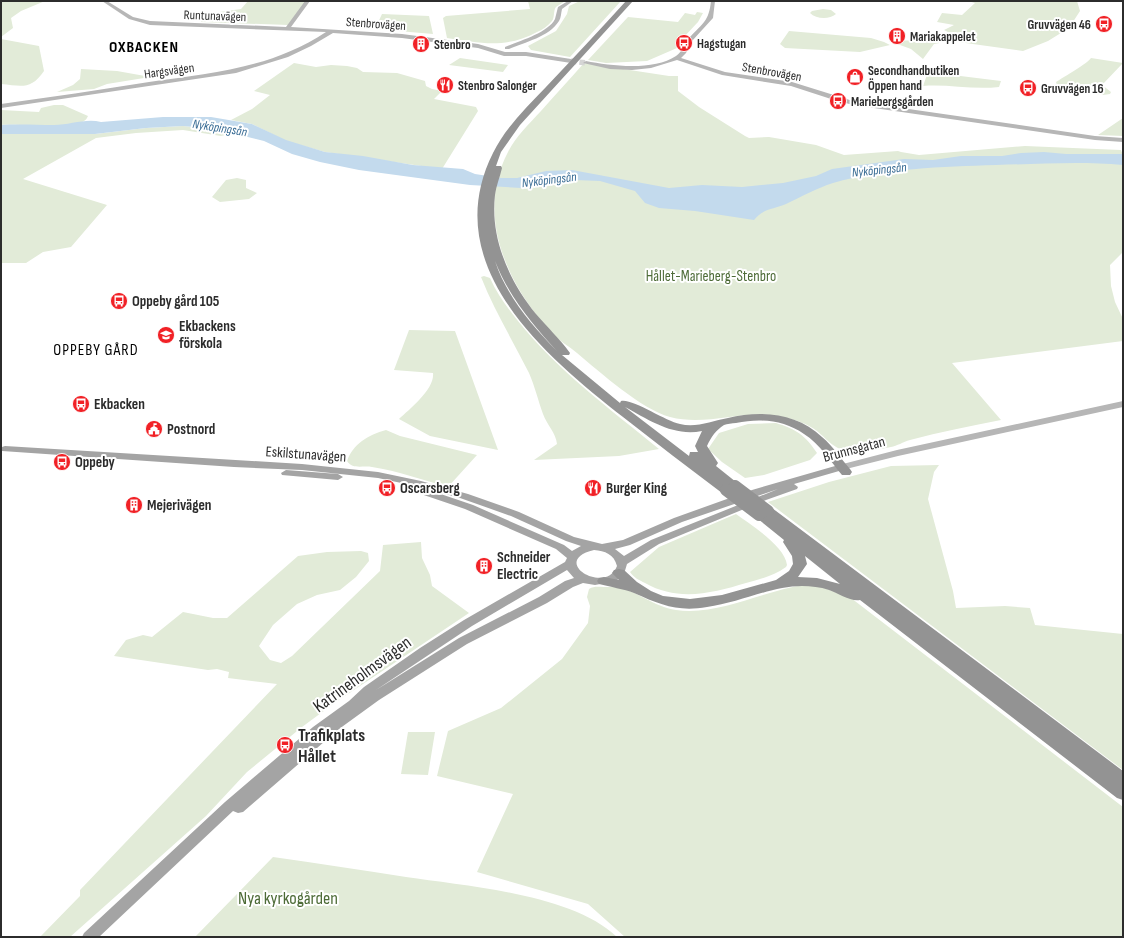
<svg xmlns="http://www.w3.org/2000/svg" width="1124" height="938" viewBox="0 0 1124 938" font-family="'Sofia Sans Condensed',sans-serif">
	<rect width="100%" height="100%" fill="#fff"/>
	<path fill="#e2ebd8" d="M1 1H45L21 11 11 18 13 28 1 37Z
		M248 1H302L305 3 288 25 201 22 205 14 241 9Z
		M528 1H565L556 7C553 11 555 17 552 21 548 26 542 30 537 32 506 49 480 43 447 38L443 18 446 16 530 9Z
		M580 1H621L570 57 531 50 528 46 556 31 567 14 569 6Z
		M968 1H1077L1080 11 1069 28 1048 41 1023 51 951 41 934 44 923 59 911 49 889 41 925 40 954 35 944 30 954 25 937 22 942 13 962 15 975 3Z
		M823 9 831 10 836 14C829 20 816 19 810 13L812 11Z
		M697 12 703 13 698 22 683 38 677 48 647 61 606 63 588 60 628 17 678 22 685 13 695 15Z
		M382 14 429 16 433 34 375 29Z
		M789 31 871 38 884 42 890 45 860 52 785 48 780 44Z
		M1 39 39 46 44 71C31 90 22 86 1 84Z
		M460 58 508 65 503 72 449 65Z
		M1091 58 1123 63 1102 85 1111 92 1110 94 1103 95 1073 92V90L1057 85 1056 82C1064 77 1088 63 1091 58Z
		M294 63 316 67 331 65 347 66 357 68 363 72 397 73 425 81 426 86 432 89 442 91 434 99 476 107 478 111 442 169 325 152 286 141 252 124 231 120 252 109 270 95 254 91Z
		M584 63 669 76H678V91L699 107 745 136 749 138 769 137 816 145 844 155 898 151 901 152 919 155 1025 146 1121 150 1123 155V252L1110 265 1111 286 1115 302 1123 319V341L952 363 1001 420C971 426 940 432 910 440 903 442 897 446 891 447 878 450 863 451 850 451 834 450 828 440 817 431 808 424 794 419 783 417 745 408 708 427 670 417 641 409 601 373 577 353 569 346 559 341 552 333 507 285 475 215 508 152 516 136 529 124 541 111 555 95 570 79 584 63Z
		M81 69 117 71 145 76 144 78 107 84 94 89 57 92 73 85 80 79Z
		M928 72 1001 81 999 87C973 90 948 84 923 86Z
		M54 105H63L88 116C87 118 86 120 84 121 73 129 17 124 1 125V110L39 112 41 108Z
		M1123 118V136L1098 135Z
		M183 126 215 129 234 133 221 136 183 130 136 133 96 138 23 179 107 205 71 247 43 252 26 263H1V134H95L146 128Z
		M237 178 246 180V188L257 193 249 199 220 202 212 197 226 180Z
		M484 276 490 278C497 294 507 307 518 321 558 371 610 409 659 449L619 456 534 460 557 444C556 433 547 425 543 414 538 400 535 387 529 373 513 341 494 310 481 277Z
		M409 330 455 331 498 450 430 436 399 419C410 409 435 389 433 373L394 370Z
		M776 423C796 429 805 435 817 453L810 460 764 475 745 478 722 462 708 449 719 433 748 424Z
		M386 430 400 436 477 455 448 487C423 480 398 471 372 467 363 465 353 470 347 461 353 444 368 435 386 430Z
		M939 465 934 472 928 499 953 591 956 608 1005 606 1030 608 1035 625 1123 634V770L768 502 829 482 891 466Z
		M736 514C751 525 785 546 787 565L786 567C774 576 760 579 746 583 713 593 678 602 645 583 639 580 634 578 630 572L659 547Z
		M421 542 422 558 430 575 432 586 469 613 336 702 302 727 247 772 206 816 70 937H40L80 896V890L277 684 228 678 229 672 217 669 208 670 114 656 126 640 143 635 152 637 183 612 213 618H227L298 556 327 552 361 551 368 553 369 561 356 577 340 590 317 595 297 604 273 625 259 646 270 660 281 663 292 656 380 571 383 545Z
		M804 585 819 586 851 598 1123 807V937H625L588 904 477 872 513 794 437 776 448 731 501 708 562 659 588 623 590 606 587 597 589 589C594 586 598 587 604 587 608 587 612 587 616 587 636 590 654 607 676 610 718 616 762 591 804 585Z
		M408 732H435L428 775 401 774Z
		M273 857C317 863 361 870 406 877 466 886 572 894 617 937H195Z"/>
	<path fill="#c3daed" d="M163 117H211L252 124 286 140 325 152 363 156 413 165 463 169 475 174 501 178H517L546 171 572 170 669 188 702 185 742 187 783 183 816 176 832 169 904 159 933 160 961 156H1002L1021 153 1044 152 1066 154H1123V165C1081 161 1038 164 996 165 941 167 886 168 833 183 817 188 801 197 786 204 774 209 762 209 754 220L695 211 659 208 645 203 635 191 600 181 575 180 551 182 521 188 470 185 359 170 320 162 292 154 264 141 215 129 183 126 146 128 95 134H1V125C19 124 37 125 54 125 70 125 86 118 101 122Z"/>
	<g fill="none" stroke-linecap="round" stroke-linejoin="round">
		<path stroke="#d5d5d5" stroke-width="5.5" stroke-dasharray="5.5 3" stroke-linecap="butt" d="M571 61 586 63"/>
		<path fill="#b6b6b6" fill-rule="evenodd" d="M102 1H107L133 17 150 21 286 27 305 1H310L291 27 402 34 478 44 505 52H526L571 59 574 61 571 63 526 56H504L478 48 402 38 333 33 311 46 288 57 236 73 1 108V104C50 97 100 90 149 82 212 73 272 68 326 32L150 25 129 19Z
			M568 1H573L562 9C561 13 561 18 559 21 549 37 525 42 509 49H505V47C519 41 548 33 555 19 556 15 557 11 558 7Z
			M711 1H715L713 18 692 41 686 53 681 58 725 72 792 82 853 101 1095 136 1123 138V142L1095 140 853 105 831 99 791 86 722 75 677 60 651 68 632 70 610 69 583 63 586 61C611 66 654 71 676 56 683 51 685 43 690 37 703 23 709 21 711 1Z
			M1123 401V407L898 456 842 470 838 467 839 465 897 450Z"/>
		<path fill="#a4a4a4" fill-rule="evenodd" d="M5 446 302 464 378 472 421 481 468 494 519 512 574 537 602 544 623 540 674 518 752 490 842 464 847 467 846 469 794 484 798 487 797 489 766 500 659 544 627 564 624 574 616 581 595 585 583 583 573 587 547 603 467 644 379 700 339 729 243 812 238 813 233 811 99 937H82L84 933 225 802 313 727 349 701 364 687 420 648 464 620 565 562 567 558 556 549 465 509 415 492 414 490 415 488H423L473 505 564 545 572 551 581 546 566 541 511 516 460 498 420 487 378 478 302 470 234 467 2 451V447ZM778 489 651 540 624 556 615 549 630 545 682 522ZM594 550C605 551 614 554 617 566 606 596 548 561 594 550ZM567 570 574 578 565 581 539 597 459 638 376 690 472 626Z
			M286 470 338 474 343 477 338 480 282 475 281 473Z"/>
		<path fill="#939393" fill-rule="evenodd" d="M626 1H633L520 125 501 152 496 166H501L502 168C500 177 496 186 495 195 490 238 509 281 536 314 547 327 560 339 570 353L569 355H562L620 403 621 401C632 398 665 421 680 424 696 428 712 421 728 418 761 410 797 413 822 437 833 446 841 459 850 469L852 472 850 475H842C830 461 820 444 804 434 784 420 760 418 736 423 732 423 727 424 724 425 716 430 711 437 707 446L718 463 716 466 741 486 739 489H731L730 493H722C689 468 656 443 623 417 544 355 437 265 493 153 505 128 527 107 546 87 573 58 600 30 626 1ZM495 261C508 295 532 324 557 351 532 326 506 295 495 261ZM625 407C649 420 674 437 702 431L695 446 698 452H690L689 456Z
			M768 507 772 508 1123 771V800L1117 798 860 600C851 602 838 593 829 590 820 587 811 586 802 586 771 586 739 603 707 607 678 612 661 605 634 593 624 589 610 587 599 584L597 581 599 578 604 577 619 580 612 573 614 570 619 569 624 570 637 582 651 591 663 596 690 599 722 595 776 580 789 571 793 564 792 556 783 542 784 540 753 515 755 512H762L764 508ZM805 556 840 584 817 578 798 577 807 564Z"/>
		<path stroke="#939393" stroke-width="12" d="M735 486 768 511
			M726 490 759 515"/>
	</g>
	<defs>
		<g id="bus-disc" transform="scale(0.9)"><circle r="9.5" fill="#f12126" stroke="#fff"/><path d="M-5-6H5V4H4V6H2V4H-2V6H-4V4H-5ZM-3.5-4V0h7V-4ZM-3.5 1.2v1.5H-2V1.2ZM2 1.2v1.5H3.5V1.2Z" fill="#fff"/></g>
		<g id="building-disc" transform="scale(0.9)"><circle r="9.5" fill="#f12126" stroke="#fff"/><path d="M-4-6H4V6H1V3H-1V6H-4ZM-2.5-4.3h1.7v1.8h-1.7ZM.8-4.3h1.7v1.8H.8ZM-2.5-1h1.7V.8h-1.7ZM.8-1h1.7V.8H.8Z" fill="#fff"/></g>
		<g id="shop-disc" transform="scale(0.9)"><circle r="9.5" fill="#f12126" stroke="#fff"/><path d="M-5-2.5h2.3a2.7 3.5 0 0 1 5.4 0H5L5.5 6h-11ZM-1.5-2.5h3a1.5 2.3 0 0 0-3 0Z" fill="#fff"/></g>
		<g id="restaurant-disc" transform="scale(0.9)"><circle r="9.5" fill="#f12126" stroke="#fff"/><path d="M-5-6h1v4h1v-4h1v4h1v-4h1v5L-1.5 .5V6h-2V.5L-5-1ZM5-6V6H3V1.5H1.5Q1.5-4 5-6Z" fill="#fff"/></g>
		<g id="school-disc" transform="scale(0.9)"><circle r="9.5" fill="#f12126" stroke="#fff"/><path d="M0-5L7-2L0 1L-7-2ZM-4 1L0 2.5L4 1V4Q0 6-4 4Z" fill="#fff"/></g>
		<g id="civic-disc" transform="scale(0.9)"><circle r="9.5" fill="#f12126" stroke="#fff"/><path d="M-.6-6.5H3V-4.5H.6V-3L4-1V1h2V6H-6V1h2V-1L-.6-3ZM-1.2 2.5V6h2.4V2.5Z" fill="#fff"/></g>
	</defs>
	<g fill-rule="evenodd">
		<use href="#bus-disc" x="1104" y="24"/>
		<use href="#building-disc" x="897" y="36"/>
		<use href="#bus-disc" x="684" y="43"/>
		<use href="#building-disc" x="421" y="44"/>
		<use href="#shop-disc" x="855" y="77"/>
		<use href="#restaurant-disc" x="445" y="85"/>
		<use href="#bus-disc" x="1028" y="88"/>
		<use href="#bus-disc" x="838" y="101"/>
		<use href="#bus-disc" x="119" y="301"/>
		<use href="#school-disc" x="166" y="335"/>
		<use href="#bus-disc" x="81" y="404"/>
		<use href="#civic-disc" x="154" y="429"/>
		<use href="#bus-disc" x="62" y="462"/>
		<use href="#bus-disc" x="387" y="488"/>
		<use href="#restaurant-disc" x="593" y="488"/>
		<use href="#building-disc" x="134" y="505"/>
		<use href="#building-disc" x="484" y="566"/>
		<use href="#bus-disc" x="285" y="745"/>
	</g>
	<g text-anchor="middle" stroke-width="4" stroke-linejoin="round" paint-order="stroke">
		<g font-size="13" fill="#2c2c2c" stroke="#fff">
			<text transform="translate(215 15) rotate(2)" y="5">Runtunavägen</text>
			<text transform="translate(376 23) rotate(4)" y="5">Stenbrovägen</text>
			<text transform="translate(169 70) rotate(-8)" y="5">Hargsvägen</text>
			<text transform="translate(772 71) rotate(10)" y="5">Stenbrovägen</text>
		</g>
		<g font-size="13" font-weight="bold" fill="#2c2c2c" stroke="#fff" text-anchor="start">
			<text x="1091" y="29" text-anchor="end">Gruvvägen 46</text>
			<text x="910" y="41">Mariakappelet</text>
			<text x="697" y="48">Hagstugan</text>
			<text x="434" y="49">Stenbro</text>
			<text x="868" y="75">Secondhandbutiken<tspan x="868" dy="15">Öppen hand</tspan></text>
			<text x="458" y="90">Stenbro Salonger</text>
			<text x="1041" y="93">Gruvvägen 16</text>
			<text x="851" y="106">Mariebergsgården</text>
		</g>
		<g font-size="13" font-style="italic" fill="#366a93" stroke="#fff">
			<text transform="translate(220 127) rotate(9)" y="5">Nyköpingsån</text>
			<text transform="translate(879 169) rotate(-6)" y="5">Nyköpingsån</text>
			<text transform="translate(549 179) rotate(-7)" y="5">Nyköpingsån</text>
		</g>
		<g font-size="15" fill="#4d6b37" stroke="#fff">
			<text x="711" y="281">Hållet-Marieberg-Stenbro</text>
		</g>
		<g font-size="15" font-weight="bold" fill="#2c2c2c" stroke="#fff" text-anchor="start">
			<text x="132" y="306">Oppeby gård 105</text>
			<text x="179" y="331">Ekbackens<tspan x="179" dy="17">förskola</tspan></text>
			<text x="94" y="409">Ekbacken</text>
			<text x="167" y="434">Postnord</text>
			<text x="75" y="467">Oppeby</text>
			<text x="400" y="493">Oscarsberg</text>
			<text x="606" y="493">Burger King</text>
			<text x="147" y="510">Mejerivägen</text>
			<text x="497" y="562">Schneider<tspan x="497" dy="17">Electric</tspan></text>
		</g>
		<g font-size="15" fill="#2c2c2c" stroke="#fff">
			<text transform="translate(854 449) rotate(-15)" y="5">Brunnsgatan</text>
			<text transform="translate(306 454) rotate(4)" y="5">Eskilstunavägen</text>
		</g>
		<g font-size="16" font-weight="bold" letter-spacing="1" fill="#000" stroke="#fff">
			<text x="144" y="52">OXBACKEN</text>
		</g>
		<g font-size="16" letter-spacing="1" fill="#000" stroke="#fff">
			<text x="96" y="355">OPPEBY GÅRD</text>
		</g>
		<g font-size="18" fill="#2c2c2c" stroke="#fff">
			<text transform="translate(362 674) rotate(-36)" y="6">Katrineholmsvägen</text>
		</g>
		<g font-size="18" font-weight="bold" fill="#2c2c2c" stroke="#fff" text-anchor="start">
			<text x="298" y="741">Trafikplats<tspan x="298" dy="21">Hållet</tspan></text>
		</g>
		<g font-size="18" fill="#4d6b37" stroke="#fff">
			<text x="288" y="904">Nya kyrkogården</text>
		</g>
	</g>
	<rect width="1124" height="938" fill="none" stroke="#2c2c2c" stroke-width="4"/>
</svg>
